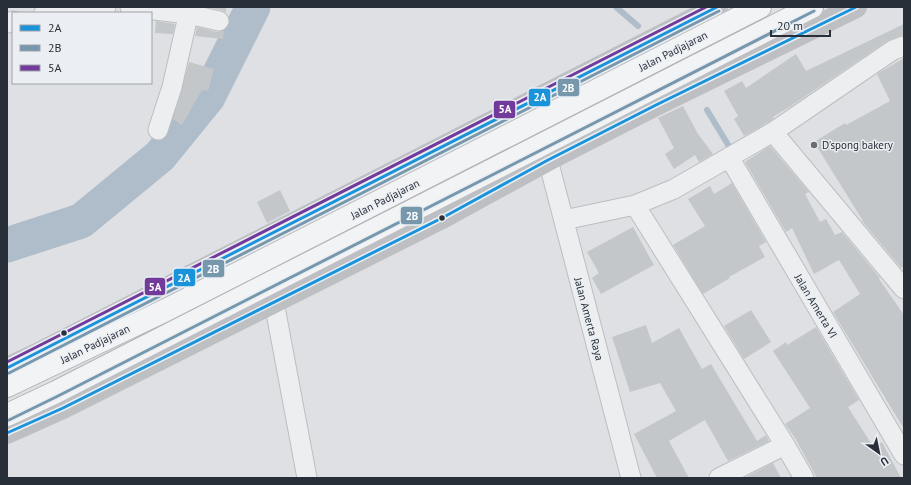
<svg xmlns="http://www.w3.org/2000/svg" width="911" height="485" viewBox="0 0 911 485" font-family="'PT Sans',sans-serif">
	<rect width="100%" height="100%" fill="#dee0e3"/>
	<g fill="none" stroke-linecap="round" stroke-linejoin="round">
		<path stroke="#afbdcb" stroke-width="6" d="M616 7 638 26
			M707 110 730 148"/>
		<path stroke="#afbdcb" stroke-width="35" d="M7 245 81 221 160 156 208 97 253 7"/>
	</g>
	<path fill="#c4c7ca" d="M207 7H226V12L221 10Z
		M156 21 175 24 173 34 155 33Z
		M904 24V35L887 41 791 106 773 117 774 118 767 123 744 136 734 119 738 116 724 91 742 81 746 88 796 54 806 71Z
		M197 27 217 32 224 30 223 39 195 36Z
		M904 58V266L901 268 862 221H863L814 142 845 123 846 125 890 101 877 74Z
		M189 62 214 69 208 91 202 90 182 125 173 119Z
		M683 106 698 134 713 154 699 162 695 155 674 169 665 154 674 148 658 118Z
		M770 146 809 192 805 194 820 222 826 219 835 235 842 232 880 278 879 279 904 315V429L833 312 860 294 839 260 814 274 792 228 786 232 745 162Z
		M732 183 766 242 759 246 765 257 729 277 730 278 703 294 673 245 705 226 688 199 710 186 714 194Z
		M280 190 290 211 267 223 257 202Z
		M633 227 654 265 601 294 592 278 599 273 587 252Z
		M751 310 771 342 744 359 724 326Z
		M646 325 652 343 679 328 702 369 711 364 757 441 766 435 769 441 728 461 705 420 669 441 689 478H657L634 434 676 411 660 383 630 392 612 337Z
		M816 327 859 400 848 407 874 448 882 442 901 478H817L795 438 785 424 810 408 773 351 786 342 787 345Z
		M773 463 781 478H744Z"/>
	<g fill="none" stroke-linecap="round" stroke-linejoin="round">
		<g stroke="#bcbec1" stroke-width="21">
			<path id="street" d="M130 7 188 14 219 21
				M44 13 106 7
				M7 23 13 21
				M158 130 172 87 190 7
				M773 132 904 289
				M729 157 904 455
				M548 160 631 478
				M635 205 785 445 804 478
				M564 220 635 205 674 189 773 132 893 50 904 46
				M274 302 307 478
				M719 478 785 445"/>
		</g>
		<g stroke="#b1b3b7" stroke-width="24">
			<path id="highway" d="M7 386 166 310 760 7
				M7 415 56 392 812 7"/>
		</g>
		<use href="#street" stroke="#edeeef" stroke-width="19"/>
		<path stroke="#bdbfc3" stroke-width="22" d="M7 368 37 354 717 7
			M7 433 63 408 442 218 548 160 658 104 856 7"/>
		<use href="#highway" stroke="#f2f3f4" stroke-width="22"/>
		<g stroke="#ebeff3" stroke-width="6">
			<path id="bus-1" d="M7 368 717 7
				M7 433 63 408 442 218 548 160 658 104 856 7"/>
		</g>
		<g stroke="#ebeff3" stroke-width="6">
			<path id="bus-2" d="M9 373 719 11
				M9 420 58 396 814 11"/>
		</g>
		<g stroke="#ebeff3" stroke-width="6">
			<path id="bus-3" d="M7 362 706 7"/>
		</g>
		<use href="#bus-1" stroke="#1a93db" stroke-width="3"/>
		<use href="#bus-2" stroke="#7797ad" stroke-width="3"/>
		<use href="#bus-3" stroke="#723a9b" stroke-width="3"/>
	</g>
	<circle fill="#686d74" stroke="#ebeff3" stroke-width="1.5" cx="814" cy="145" r="4"/>
	<g fill="#282f39" stroke="#ebeff3" stroke-width="1.5">
		<circle cx="442" cy="218" r="3.5"/>
		<circle cx="64" cy="333" r="3.5"/>
	</g>
	<g text-anchor="middle" stroke-width="3" stroke-linejoin="round" paint-order="stroke">
		<g font-size="11" fill="#282f39" stroke="#ebeff3">
			<text transform="translate(673 51) rotate(-27)" y="4">Jalan Padjajaran</text>
			<text transform="translate(385 199) rotate(-27)" y="4">Jalan Padjajaran</text>
			<text transform="translate(816 306) rotate(59)" y="4">Jalan Amerta VI</text>
			<text transform="translate(589 319) rotate(75)" y="4">Jalan Amerta Raya</text>
			<text transform="translate(95 344) rotate(-26)" y="4">Jalan Padjajaran</text>
		</g>
		<g font-size="11" fill="#282f39" stroke="#ebeff3" text-anchor="start">
			<text x="822" y="149">D'spong bakery</text>
		</g>
	</g>
	<g stroke="#ebeff3" stroke-width="1.5">
		<rect x="557" y="78" width="23" height="19" rx="4" fill="#7797ad"/>
		<rect x="528" y="88" width="23" height="19" rx="4" fill="#1a93db"/>
		<rect x="493" y="100" width="23" height="19" rx="4" fill="#723a9b"/>
		<rect x="400" y="206" width="23" height="19" rx="4" fill="#7797ad"/>
		<rect x="202" y="259" width="23" height="19" rx="4" fill="#7797ad"/>
		<rect x="173" y="268" width="23" height="19" rx="4" fill="#1a93db"/>
		<rect x="144" y="277" width="22" height="19" rx="4" fill="#723a9b"/>
	</g>
	<g font-size="11" text-anchor="middle" font-weight="bold" fill="#fff">
		<text x="568" y="92">2B</text>
		<text x="540" y="101">2A</text>
		<text x="505" y="113">5A</text>
		<text x="412" y="220">2B</text>
		<text x="213" y="273">2B</text>
		<text x="184" y="282">2A</text>
		<text x="155" y="291">5A</text>
	</g>
	<rect width="911" height="485" fill="none" stroke="#282f39" stroke-width="16"/>
	<rect x="12" y="12" width="140" height="72" fill="#ebeff3" stroke="#9da2a9"/>
	<rect x="20" y="25" width="20" height="6" fill="#1a93db" stroke="#9da2a9"/>
	<text x="48" y="32" font-size="12" fill="#282f39">2A</text>
	<rect x="20" y="45" width="20" height="6" fill="#7797ad" stroke="#9da2a9"/>
	<text x="48" y="52" font-size="12" fill="#282f39">2B</text>
	<rect x="20" y="65" width="20" height="6" fill="#723a9b" stroke="#9da2a9"/>
	<text x="48" y="72" font-size="12" fill="#282f39">5A</text>
	<g transform="translate(879 453) rotate(147)" stroke="#ebeff3" stroke-width="3" paint-order="stroke">
	<path d="M0-3L7 15L0 10L-7 15Z" fill="#282f39"/>
	<text y="-6" font-size="11" font-weight="bold" text-anchor="middle" fill="#282f39">U</text>
	</g>
	<path d="M771 30v6h59v-6" fill="none" stroke="#282f39" stroke-width="2"/>
	<text x="777" y="30" font-size="12" fill="#282f39" stroke="#ebeff3" stroke-width="3" paint-order="stroke">20 m</text>
</svg>
